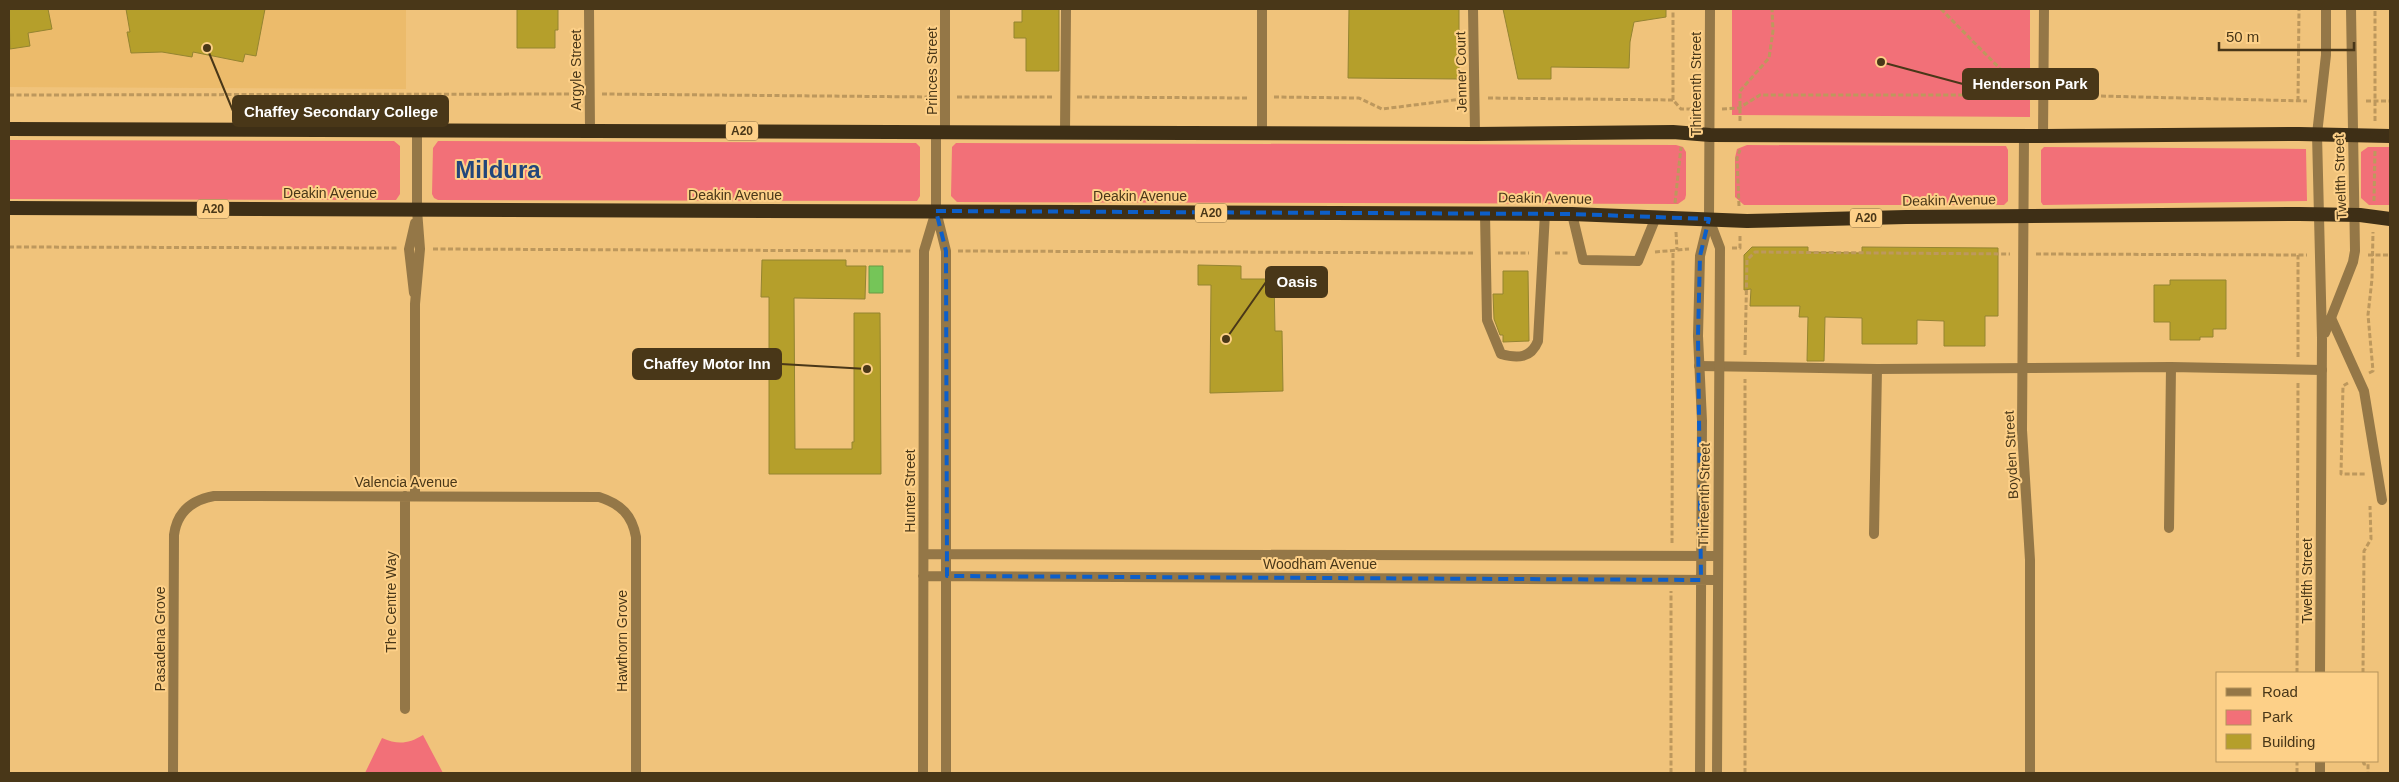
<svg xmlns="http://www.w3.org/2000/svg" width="2399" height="782" viewBox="0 0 2399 782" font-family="Arial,sans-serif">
	<rect width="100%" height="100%" fill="#f0c37b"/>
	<path fill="#ecbb6b" d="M9 9H406V89L9 87Z"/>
	<path fill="#f27078" d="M1732 9H2030V117L1732 115Z
		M9 140 394 141 400 146V194L396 200 9 199Z
		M438 141 916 143 920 147V196L917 201 438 200 434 198 432 194 433 148Z
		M956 143 1676 145 1683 147 1686 152V195L1685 199 1678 204 957 202 951 196 952 147Z
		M1747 145 2006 146 2008 150V201L2004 205H1744L1735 197V158L1737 149Z
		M2044 147 2306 149 2307 201 2043 205 2041 202V150Z
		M2368 147H2390V205H2369L2361 198V152Z
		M423 735 443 773H365L382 738C398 745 408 744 423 735Z"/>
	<path fill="#75c558" stroke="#689a45" d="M869 266H883V293H869Z"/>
	<path fill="#b59f2b" stroke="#948431" d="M9 9H48L52 29 28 33 30 46 10 49Z
		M126 9H265L256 56 245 54 243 62 193 52 192 57 162 52 131 53 127 32H130Z
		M517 9H558V30H555V48H517Z
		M1022 9H1059V71H1026V38H1014V22H1022Z
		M1349 9H1459V79L1348 78Z
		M1503 9H1666V17L1634 22 1630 42 1629 68 1551 67V79H1518Z
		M1752 247H1808V252L1862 253V247L1998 248V316H1985V346H1944V321L1917 320V344H1862V318L1825 317 1824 361H1807L1808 317H1799L1800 306H1750L1751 289 1744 290V255Z
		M762 260H846V266H866L865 299 794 298 795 449H852V442H854V313H880L881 474H769V297H761Z
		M1198 265 1241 266V279H1274L1275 331H1282L1283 391 1210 393 1211 285H1198Z
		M1503 271H1528L1529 341 1503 342V335H1500L1494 319 1493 294H1503Z
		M2170 280H2226V329H2213V337H2200V340H2170V322H2154V285H2170Z"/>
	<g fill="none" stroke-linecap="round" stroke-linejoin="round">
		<path stroke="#bd985d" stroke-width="3" stroke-dasharray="5 2.5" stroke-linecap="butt" d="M1941 9 2026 95
			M602 94 933 97
			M9 95 578 94
			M2056 95 2307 101
			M957 97H1053
			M1077 97 1248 98
			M1274 97 1359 98 1382 109 1462 99
			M1488 98 1673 100 1681 109H1696
			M1673 100V9
			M2298 101 2299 9
			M2366 101H2390
			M1722 109 1739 108 1760 95H2030
			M1740 121V91L1769 58 1773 31 1772 9
			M2375 121V9
			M2374 201 2375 150
			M1675 203 1681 147
			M1739 206 1737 158 1740 150
			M1676 232 1677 250
			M9 247 397 248
			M1732 248H1740V234
			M433 249 912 251
			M958 251 1474 253
			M1655 252 1689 249
			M1498 253H1529
			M1555 253H1569
			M2036 254 2307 255
			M2368 255H2390
			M1745 355 1747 260 1755 252 2010 254
			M2298 357V255
			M2369 373 2373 371 2368 315 2372 279 2373 232
			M2348 383 2343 386 2341 474H2366
			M1672 543 1673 251
			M2297 673 2298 383
			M2363 673 2364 551 2371 539 2370 506
			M2363 761 2364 764H2368V773
			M1671 773V591
			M1745 773V379
			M2297 773V761"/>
		<path stroke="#947747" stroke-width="10" d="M1473 9 1475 134
			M1065 132 1066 9
			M1485 214 1487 320 1501 354C1518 359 1531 358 1538 341L1545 213
			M1572 214 1583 260 1638 261 1656 217
			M2331 318 2364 391 2382 500
			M1699 366 1877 369 2171 367 2322 370
			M2169 528 2171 367
			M1874 534 1877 369"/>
		<path stroke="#947747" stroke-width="10" d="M589 9 590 130
			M1262 9V133
			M936 132V211L946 251V773
			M945 132V9
			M2024 136 2022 430 2030 560V773
			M2043 136 2044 9
			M1709 219 1720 248 1717 773
			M414 293 409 249 415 223
			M2325 333 2353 262 2355 251 2351 9
			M415 496V304L420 249 417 210V131
			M924 554 1717 556
			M923 576 1717 580
			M2320 673 2322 339 2317 134 2326 55V9
			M405 709V496
			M173 773 174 535C177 512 192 500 214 496L599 497C621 504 632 515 636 537V773
			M923 773 924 251 936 211
			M1700 773 1702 421 1698 336 1700 256 1709 219 1710 9
			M2320 773V761"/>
		<path stroke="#3e2f16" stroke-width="14" d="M9 129 1475 134 1673 132 1710 135 2043 136 2299 134 2390 136
			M9 208 1572 214 1747 221 1906 217 2299 214 2360 215 2390 219"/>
	</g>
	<path fill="none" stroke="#0d5fc9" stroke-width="4" stroke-dasharray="10 6" stroke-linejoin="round" d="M936 211 1572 214 1709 219 1700 256 1698 336 1701 580 947 576 946 251Z"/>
	<g text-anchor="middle" stroke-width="4" stroke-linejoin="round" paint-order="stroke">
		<g fill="#fdd088" stroke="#7f653a" stroke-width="1">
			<rect x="726" y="121.5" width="32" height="19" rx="4"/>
			<rect x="197" y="199.5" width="32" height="19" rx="4"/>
			<rect x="1195" y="203.5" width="32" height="19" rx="4"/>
			<rect x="1850" y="208.5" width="32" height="19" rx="4"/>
		</g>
		<g font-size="12" font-weight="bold" fill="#493718">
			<text x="742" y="135">A20</text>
			<text x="213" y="213">A20</text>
			<text x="1211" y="217">A20</text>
			<text x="1866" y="222">A20</text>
		</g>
		<g font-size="14" fill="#493718" stroke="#fdd088">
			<text transform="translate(576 70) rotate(-90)" y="5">Argyle Street</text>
			<text transform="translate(932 71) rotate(-90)" y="5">Princes Street</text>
			<text transform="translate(1461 72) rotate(-91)" y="5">Jenner Court</text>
			<text transform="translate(1696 84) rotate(-90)" y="5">Thirteenth Street</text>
			<text transform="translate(2340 177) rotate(-92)" y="5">Twelfth Street</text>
			<text x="330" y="198">Deakin Avenue</text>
			<text x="735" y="200">Deakin Avenue</text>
			<text x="1140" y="201">Deakin Avenue</text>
			<text transform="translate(1545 198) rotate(1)" y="5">Deakin Avenue</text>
			<text transform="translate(1949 200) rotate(-1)" y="5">Deakin Avenue</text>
			<text transform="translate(2011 455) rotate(-93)" y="5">Boyden Street</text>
			<text x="406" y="487">Valencia Avenue</text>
			<text transform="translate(910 491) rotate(-90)" y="5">Hunter Street</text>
			<text transform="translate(1704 495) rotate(-89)" y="5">Thirteenth Street</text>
			<text x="1320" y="569">Woodham Avenue</text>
			<text transform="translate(2307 581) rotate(-90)" y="5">Twelfth Street</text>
			<text transform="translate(391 602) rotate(-90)" y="5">The Centre Way</text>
			<text transform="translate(160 639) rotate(-90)" y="5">Pasadena Grove</text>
			<text transform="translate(622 641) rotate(-90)" y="5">Hawthorn Grove</text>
		</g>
		<g font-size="24" font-weight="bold" fill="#22467b" stroke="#fdd088">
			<text x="498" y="178">Mildura</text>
		</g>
	</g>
	<path fill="none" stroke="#493718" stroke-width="2" d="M1881 62L1963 84M207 48L233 111M1226 339L1266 282M867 369L781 364"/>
	<g fill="#493718" stroke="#fdd088" stroke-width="2">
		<circle cx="1881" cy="62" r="5"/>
		<circle cx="207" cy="48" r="5"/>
		<circle cx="1226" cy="339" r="5"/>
		<circle cx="867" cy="369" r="5"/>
	</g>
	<g fill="#493718" stroke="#493718" stroke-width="2">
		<rect x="1963" y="69" width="135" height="30" rx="5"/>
		<rect x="233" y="96" width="215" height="30" rx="5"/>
		<rect x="1266" y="267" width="61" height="30" rx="5"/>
		<rect x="633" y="349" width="148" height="30" rx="5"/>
	</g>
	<g font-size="15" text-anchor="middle" font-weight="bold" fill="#fff">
		<text x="2030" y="89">Henderson Park</text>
		<text x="341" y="117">Chaffey Secondary College</text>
		<text x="1297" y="287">Oasis</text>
		<text x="707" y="369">Chaffey Motor Inn</text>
	</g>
	<rect width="2399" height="782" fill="none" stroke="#493718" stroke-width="20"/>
	<rect x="2216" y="672" width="162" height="90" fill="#fdd088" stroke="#b5935b"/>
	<rect x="2226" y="688" width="25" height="8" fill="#947747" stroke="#b5935b"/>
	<text x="2262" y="697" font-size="15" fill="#493718">Road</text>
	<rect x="2226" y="710" width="25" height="15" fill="#f27078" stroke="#b5935b"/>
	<text x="2262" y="722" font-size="15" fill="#493718">Park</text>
	<rect x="2226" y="734" width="25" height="15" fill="#b59f2b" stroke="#b5935b"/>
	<text x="2262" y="747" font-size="15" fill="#493718">Building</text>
	<path d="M2219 42v8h135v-8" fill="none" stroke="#493718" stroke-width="2.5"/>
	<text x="2226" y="42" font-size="15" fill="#493718" stroke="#fdd088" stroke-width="4" paint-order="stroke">50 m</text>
</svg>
